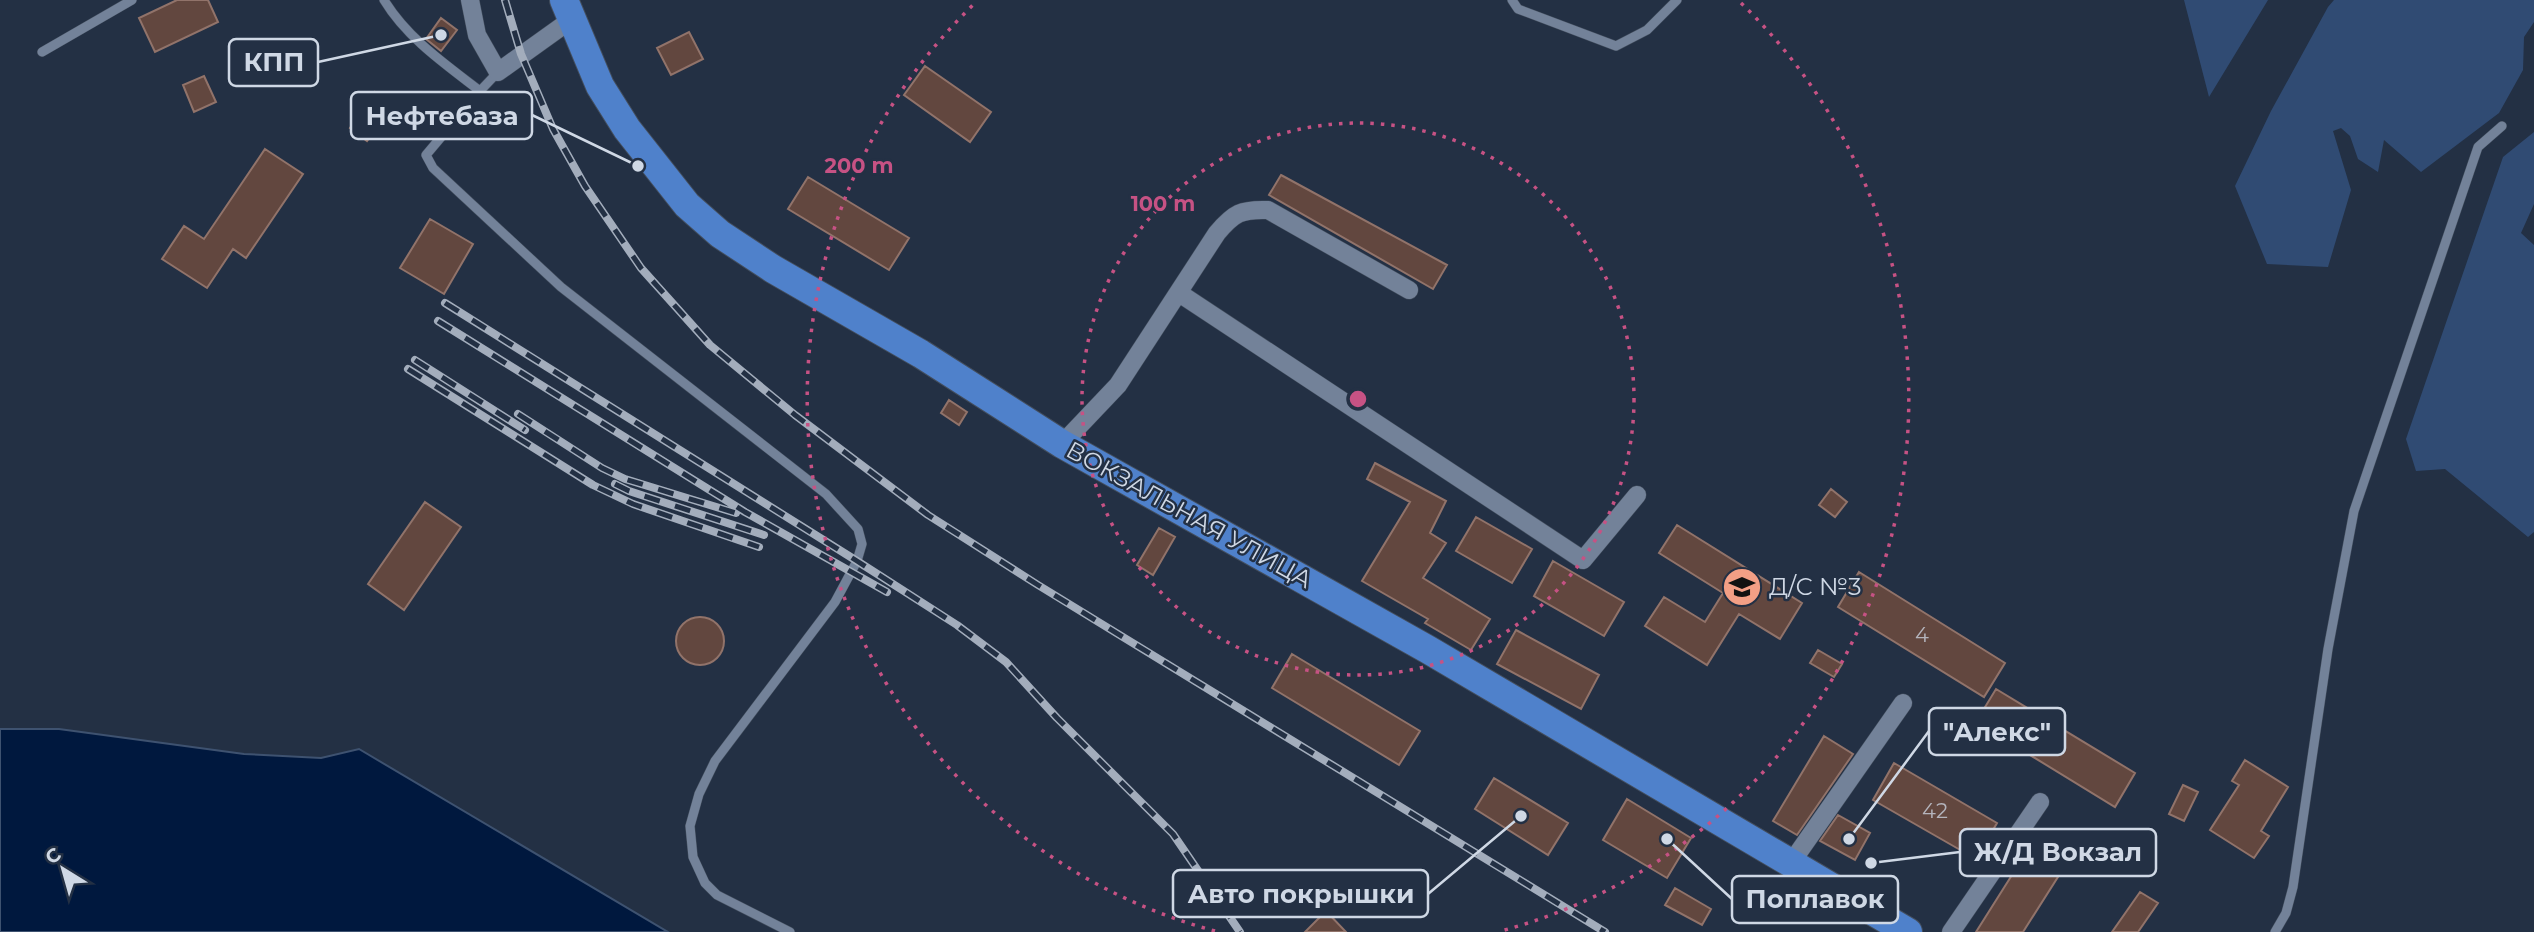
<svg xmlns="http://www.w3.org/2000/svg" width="2534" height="932" viewBox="0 0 2534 932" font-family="Montserrat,sans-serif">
	<rect width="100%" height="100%" fill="#233044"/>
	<path fill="#304b73" d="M2184 0H2268L2209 97Z
		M2334 0H2534V22L2524 37 2523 70 2499 113 2421 172 2384 140 2378 172 2358 159 2350 136 2341 128 2333 131 2351 190 2328 267 2267 264 2235 186 2271 111 2328 7Z
		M2534 132V204L2521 233 2534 245V532L2528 537 2445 469 2416 471 2406 439 2503 157Z"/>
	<path fill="#00183e" stroke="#3e5270" stroke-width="2" d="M0 729H59L244 754 321 758 359 749 668 932H0Z"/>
	<path fill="#62473f" stroke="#91736a" stroke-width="2" d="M177 0H208L218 22 155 52 139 18Z
		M441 18 457 30 441 51 426 39Z
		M689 32 703 59 671 75 657 48Z
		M925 66 991 112 970 142 904 95Z
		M204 76 216 102 194 112 183 85Z
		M375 92 393 105 367 141 350 128Z
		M265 149 303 174 246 258 233 249 207 288 162 259 184 226 204 239Z
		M1281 175 1447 265 1433 289 1269 195Z
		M808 177 909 238 889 270 788 209Z
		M430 219 473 244 444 294 400 268Z
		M949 400 967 412 959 425 941 413Z
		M1375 463 1446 501 1430 533 1446 543 1423 578 1490 619 1471 650 1425 623 1428 619 1362 581 1410 502 1367 479Z
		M1831 489 1847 502 1835 517 1819 505Z
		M425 502 461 527 404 610 368 584Z
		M1476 517 1532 549 1512 583 1456 551Z
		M1677 525 1802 603 1780 639 1739 614 1707 665 1645 626 1664 597 1705 622 1723 593 1659 553Z
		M1159 528 1175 537 1153 575 1137 565Z
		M1553 561 1624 602 1604 636 1534 596Z
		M1859 572 2005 663 1984 697 1838 607Z
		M676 641a24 24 0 1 1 48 0a24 24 0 1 1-48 0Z
		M1516 630 1599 675 1581 709 1497 664Z
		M1818 650 1842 664 1834 677 1810 663Z
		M1292 654 1420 731 1399 765 1272 688Z
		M1996 689 2135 773 2115 807 1976 722Z
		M1824 736 1853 754 1797 835 1773 821Z
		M2245 760 2288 787 2261 831 2269 836 2254 858 2210 830 2239 785 2232 781Z
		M1894 763 1997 823 1976 859 1873 800Z
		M1494 778 1568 823 1548 855 1475 809Z
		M2183 785 2198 792 2184 821 2169 814Z
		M1627 799 1691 838 1667 878 1603 840Z
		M1838 815 1870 833 1855 860 1820 841Z
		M2036 837 2070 858 2023 932H1976Z
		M1675 888 1711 909 1702 925 1665 905Z
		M2140 892 2158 903 2138 932H2112Z
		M1326 911 1346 932H1305Z"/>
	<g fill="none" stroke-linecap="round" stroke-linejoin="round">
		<g stroke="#434e5e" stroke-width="10">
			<path id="lane" d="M384 0C407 38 445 64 480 91L498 72
				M1512 0 1518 9 1616 46 1647 30 1677 0
				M42 52 132 0
				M480 91 426 155 433 168 561 287 826 494 858 529 862 544 857 561 835 602 715 761 699 794 690 826 693 857 705 883 717 895 790 932
				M2275 932 2286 913 2293 887 2328 649 2354 511 2478 147 2502 126"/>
		</g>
		<g stroke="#434e5e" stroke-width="19">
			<path id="street" d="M470 0 477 35 498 72 572 19
				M1179 293 1583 560 1637 495
				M1062 444 1118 385 1217 233C1234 213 1241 209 1268 210L1409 290
				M1791 863 1903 703
				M1951 932 2040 802"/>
		</g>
		<g stroke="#434e5e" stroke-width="30">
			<path id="primary" d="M564 0 600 86 627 129 687 205 720 234 773 269 921 354 1062 444 1427 649 1908 932"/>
		</g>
		<use href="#lane" stroke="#738299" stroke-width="9"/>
		<use href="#street" stroke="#738299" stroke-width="18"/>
		<use href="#primary" stroke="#4f81cb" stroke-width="28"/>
		<g stroke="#a3adbc" stroke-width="8">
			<path id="rail" d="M505 0 521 54 553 129 585 186 641 268 710 345 795 415 928 515 1038 585 1605 932
				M445 303 857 561 957 625 1006 662 1057 718 1173 834 1240 932
				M438 321 745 512 887 592
				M415 360 525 430
				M408 369 593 485 633 504 759 547
				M518 414 602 468 625 479 736 513
				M615 484 629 491 764 535"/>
		</g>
		<use href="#rail" stroke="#233044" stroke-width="5" stroke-dasharray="16" stroke-linecap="butt"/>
	</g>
	<g fill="none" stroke="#c65284" stroke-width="3.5" stroke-dasharray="3.5 7">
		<circle cx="1358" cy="399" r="276"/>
		<path d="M1215 931A551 551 0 0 1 975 3M1741 3A551 551 0 0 1 1501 931"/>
	</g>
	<defs>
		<g id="school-disc" transform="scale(2.0125)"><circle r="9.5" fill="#f39f85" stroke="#233044"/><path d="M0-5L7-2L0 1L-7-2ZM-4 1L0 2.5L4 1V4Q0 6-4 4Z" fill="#111"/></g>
	</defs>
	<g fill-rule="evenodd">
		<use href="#school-disc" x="1742" y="587"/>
	</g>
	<g text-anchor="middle" stroke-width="5" stroke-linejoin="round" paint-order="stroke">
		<g font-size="21" fill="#b4b4bc">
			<text x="1922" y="642">4</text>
			<text x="1935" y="818">42</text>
		</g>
		<g font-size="24" fill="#cfd8e5" stroke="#233044">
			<text transform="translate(1189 515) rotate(29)" y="8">ВОКЗАЛЬНАЯ УЛИЦА</text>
		</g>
		<g font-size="24" fill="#cfd8e5" stroke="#233044" text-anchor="start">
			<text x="1769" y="595">Д/С №3</text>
		</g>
	</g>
	<circle cx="1358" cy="399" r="10" fill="#c65284" stroke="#233044" stroke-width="3.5"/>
	<g font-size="21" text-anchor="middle" font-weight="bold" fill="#c65284" stroke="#233044" stroke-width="5" stroke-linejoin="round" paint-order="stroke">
		<text x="859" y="173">200 m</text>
		<text x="1163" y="211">100 m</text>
	</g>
	<path fill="none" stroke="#cfd8e5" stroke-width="2.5" d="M441 35L318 62M638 166L532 115M1849 839L1929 731M1871 863L1960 852M1521 816L1428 894M1667 839L1732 899"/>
	<g fill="#cfd8e5" stroke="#233044" stroke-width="2.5">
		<circle cx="441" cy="35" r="7"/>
		<circle cx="638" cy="166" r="7"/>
		<circle cx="1849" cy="839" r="7"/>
		<circle cx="1871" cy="863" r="7"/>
		<circle cx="1521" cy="816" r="7"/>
		<circle cx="1667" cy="839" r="7"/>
	</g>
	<g fill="#233044" stroke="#cfd8e5" stroke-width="2.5">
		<rect x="229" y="39" width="89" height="47" rx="7"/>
		<rect x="351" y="92" width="181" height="47" rx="7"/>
		<rect x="1929" y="708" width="136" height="47" rx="7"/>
		<rect x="1960" y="829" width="196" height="47" rx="7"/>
		<rect x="1173" y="870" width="255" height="47" rx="7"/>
		<rect x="1732" y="876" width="166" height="47" rx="7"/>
	</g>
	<g font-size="26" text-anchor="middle" font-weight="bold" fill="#cfd8e5">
		<text x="274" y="71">КПП</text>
		<text x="442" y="125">Нефтебаза</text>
		<text x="1997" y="741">"Алекс"</text>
		<text x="2058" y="861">Ж/Д Вокзал</text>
		<text x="1301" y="903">Авто покрышки</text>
		<text x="1815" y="908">Поплавок</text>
	</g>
	<g transform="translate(63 869) rotate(323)" stroke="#233044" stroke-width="5" paint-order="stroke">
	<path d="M0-5L12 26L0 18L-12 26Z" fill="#cfd8e5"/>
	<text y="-10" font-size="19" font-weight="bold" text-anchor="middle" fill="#cfd8e5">С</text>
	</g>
</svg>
